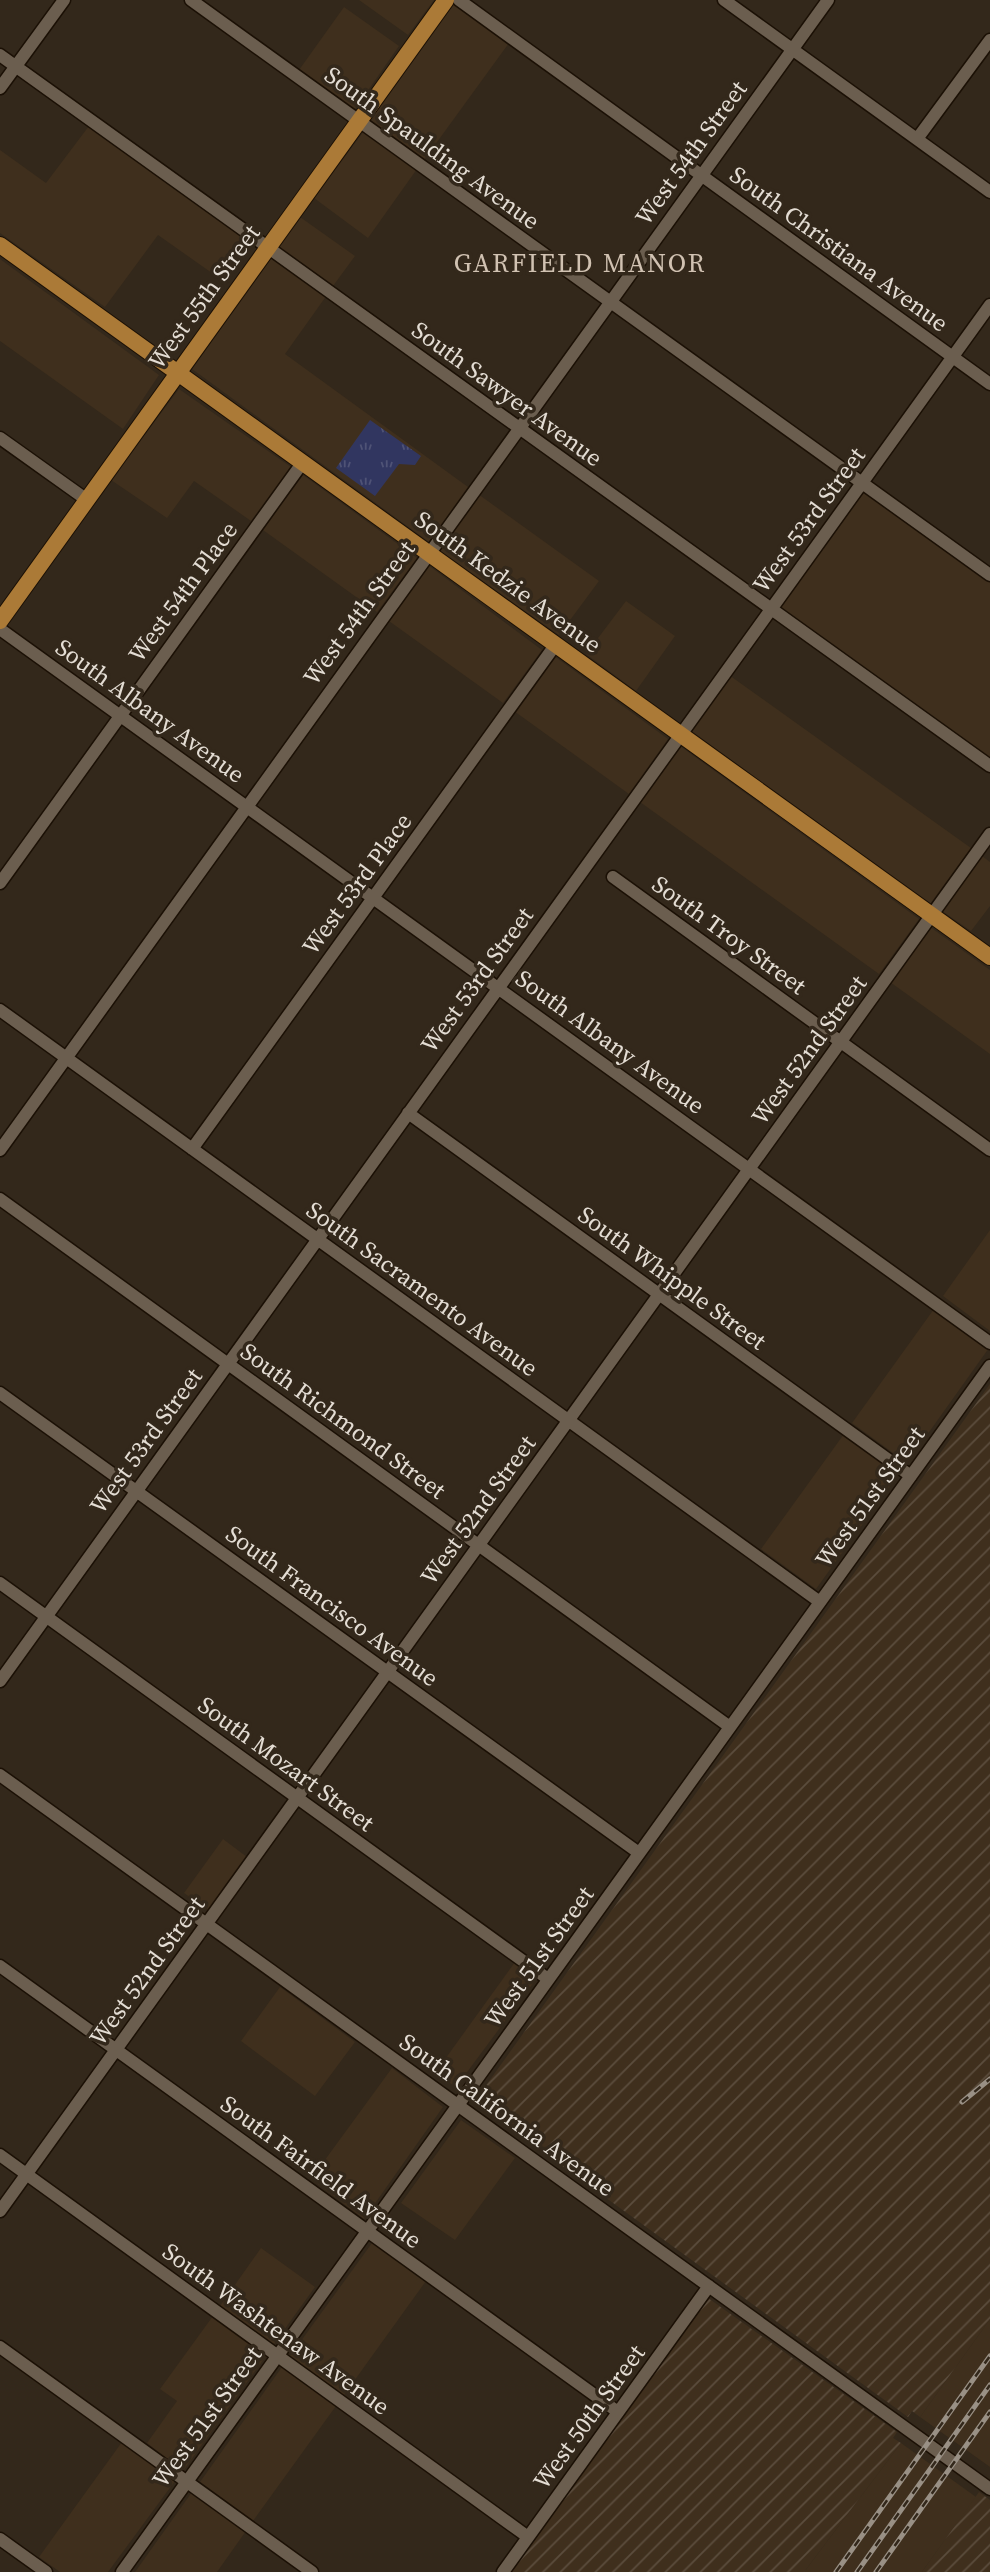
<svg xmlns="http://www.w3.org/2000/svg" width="990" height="2572" viewBox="0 0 990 2572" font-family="'Source Serif 4',serif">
	<defs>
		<pattern id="industrial-furrows" width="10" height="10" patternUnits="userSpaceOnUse" patternTransform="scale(1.75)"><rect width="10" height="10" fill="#3f2f1d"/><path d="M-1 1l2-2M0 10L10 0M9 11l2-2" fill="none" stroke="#5b4d3d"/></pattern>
		<pattern id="grass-tufts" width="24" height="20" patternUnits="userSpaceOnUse" patternTransform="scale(1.75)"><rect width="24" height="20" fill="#313660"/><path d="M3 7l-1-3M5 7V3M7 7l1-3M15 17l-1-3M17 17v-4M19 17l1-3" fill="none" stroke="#4f5376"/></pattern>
	</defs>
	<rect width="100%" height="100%" fill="#33281b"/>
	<path fill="#3f2f1d" d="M359 0H434L408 35Z
		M454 4 509 43 424 160 369 122Z
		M344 7 399 46 355 109 299 70Z
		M89 126 254 245 226 283 158 235 105 307 0 233V150L46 183Z
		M364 131 417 169 368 238 314 198Z
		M300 217 355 256 333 286 279 247Z
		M272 257 327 295 285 354 468 487 429 542 192 369Z
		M0 259 159 375 123 429 0 341Z
		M179 389 291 467 251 521 194 481 167 518 111 480Z
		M303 475 417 558 377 612 263 530Z
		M863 490 990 582V760L777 607Z
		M478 494 599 581 559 635 438 550Z
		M428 565 542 650 503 703 389 621Z
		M626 601 675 636 636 691 586 654Z
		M554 656 668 739 629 794 514 711Z
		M729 675 971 848 930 904 690 730Z
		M680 746 919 919 879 974 640 802Z
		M982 856 990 862V906L971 931 942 911Z
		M930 927 990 970V1054L890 982Z
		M990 1230V1331L943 1296Z
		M934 1309 989 1348 907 1463 852 1423Z
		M844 1434 899 1474 816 1589 761 1549Z
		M223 1839 247 1857 208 1910 184 1893Z
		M515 1962 537 1978 456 2087 435 2073Z
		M280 1987 355 2042 315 2096 241 2041Z
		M392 2068 443 2107 364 2219 311 2179Z
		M461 2120 515 2158 455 2240 401 2203Z
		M372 2243 426 2281 344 2395 290 2356Z
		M261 2248 315 2287 274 2344 220 2306Z
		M213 2316 266 2356 183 2471 147 2443 177 2401 160 2389Z
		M990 2319V2467L920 2417Z
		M282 2367 336 2406 253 2521 200 2482Z
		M122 2442 175 2481 108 2572H60L39 2557Z
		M901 2443 976 2497 922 2572H804Z
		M192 2492 246 2531 217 2572H135Z"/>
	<path fill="url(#industrial-furrows)" d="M990 1384V2319L920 2417 912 2411 908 2417 474 2102Z
		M708 2298 897 2432 893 2438 901 2443 804 2572H511Z
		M979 2492 990 2500V2572H922Z"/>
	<path fill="url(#grass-tufts)" d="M370 420 421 456 415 465 399 464 375 496 336 468Z"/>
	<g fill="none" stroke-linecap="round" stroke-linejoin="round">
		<g stroke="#1b1005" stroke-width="15">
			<path id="minor" d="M191 0 990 575
				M459 0 990 384
				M724 0 990 192
				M0 55 990 766
				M0 88 64 0
				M917 139 990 40
				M0 438 87 500
				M0 629 990 1343
				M613 877 990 1150
				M0 883 303 462
				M0 1010 820 1602
				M408 1113 911 1476
				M192 1149 556 644
				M0 1150 828 0
				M0 1199 730 1727
				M0 1393 639 1853
				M0 1583 548 1979
				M0 1681 990 305
				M0 1775 990 2489
				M0 1966 618 2412
				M0 2155 528 2537
				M0 2211 990 834
				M0 2347 312 2572
				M0 2539 46 2572
				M122 2572 990 1366
				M503 2572 709 2286"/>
		</g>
		<g stroke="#1b1005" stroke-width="18">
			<path id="major" d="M0 245 990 957
				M0 621 446 0"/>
		</g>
		<use href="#minor" stroke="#6b5e4f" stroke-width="12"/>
		<use href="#major" stroke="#ab7a37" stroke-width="16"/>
		<g stroke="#999085" stroke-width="5">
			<path id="rail" d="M962 2102 990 2079
				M836 2572 990 2356
				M857 2572 990 2385
				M876 2572 990 2412"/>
		</g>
		<use href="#rail" stroke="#33281b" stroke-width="2.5" stroke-dasharray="8" stroke-linecap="butt"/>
	</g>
	<g text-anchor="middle" stroke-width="7" stroke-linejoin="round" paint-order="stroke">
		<g font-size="24" fill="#e4ddd4" stroke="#33281b">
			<text transform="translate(432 148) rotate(36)" y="8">South Spaulding Avenue</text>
			<text transform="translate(691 153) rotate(-54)" y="8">West 54th Street</text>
			<text transform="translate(839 249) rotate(36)" y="8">South Christiana Avenue</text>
			<text transform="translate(204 297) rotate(-54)" y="8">West 55th Street</text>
			<text transform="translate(507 394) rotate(36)" y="8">South Sawyer Avenue</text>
			<text transform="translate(809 520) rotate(-54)" y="8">West 53rd Street</text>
			<text transform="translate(508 582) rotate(36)" y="8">South Kedzie Avenue</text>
			<text transform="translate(183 592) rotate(-54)" y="8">West 54th Place</text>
			<text transform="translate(359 613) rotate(-54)" y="8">West 54th Street</text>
			<text transform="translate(150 711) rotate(36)" y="8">South Albany Avenue</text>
			<text transform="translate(357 884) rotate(-54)" y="8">West 53rd Place</text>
			<text transform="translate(729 935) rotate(36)" y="8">South Troy Street</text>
			<text transform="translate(477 980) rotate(-54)" y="8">West 53rd Street</text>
			<text transform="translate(610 1042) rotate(36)" y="8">South Albany Avenue</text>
			<text transform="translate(809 1050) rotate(-54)" y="8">West 52nd Street</text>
			<text transform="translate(672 1278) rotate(36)" y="8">South Whipple Street</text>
			<text transform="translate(422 1289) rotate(36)" y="8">South Sacramento Avenue</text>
			<text transform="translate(343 1421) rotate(36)" y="8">South Richmond Street</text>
			<text transform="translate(146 1441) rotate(-54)" y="8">West 53rd Street</text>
			<text transform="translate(870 1497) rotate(-54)" y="8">West 51st Street</text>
			<text transform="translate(478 1510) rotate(-54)" y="8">West 52nd Street</text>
			<text transform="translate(332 1606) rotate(36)" y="8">South Francisco Avenue</text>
			<text transform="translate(286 1764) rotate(36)" y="8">South Mozart Street</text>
			<text transform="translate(539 1957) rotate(-54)" y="8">West 51st Street</text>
			<text transform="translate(147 1971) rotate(-54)" y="8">West 52nd Street</text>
			<text transform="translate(507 2115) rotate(36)" y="8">South California Avenue</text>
			<text transform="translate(321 2172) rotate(36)" y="8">South Fairfield Avenue</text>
			<text transform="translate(276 2329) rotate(36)" y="8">South Washtenaw Avenue</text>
			<text transform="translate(207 2417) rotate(-54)" y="8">West 51st Street</text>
			<text transform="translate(589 2417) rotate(-54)" y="8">West 50th Street</text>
		</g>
		<g font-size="26" letter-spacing="2" fill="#d1c2b2" stroke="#33281b">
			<text x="580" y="272">GARFIELD MANOR</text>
		</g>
	</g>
</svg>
